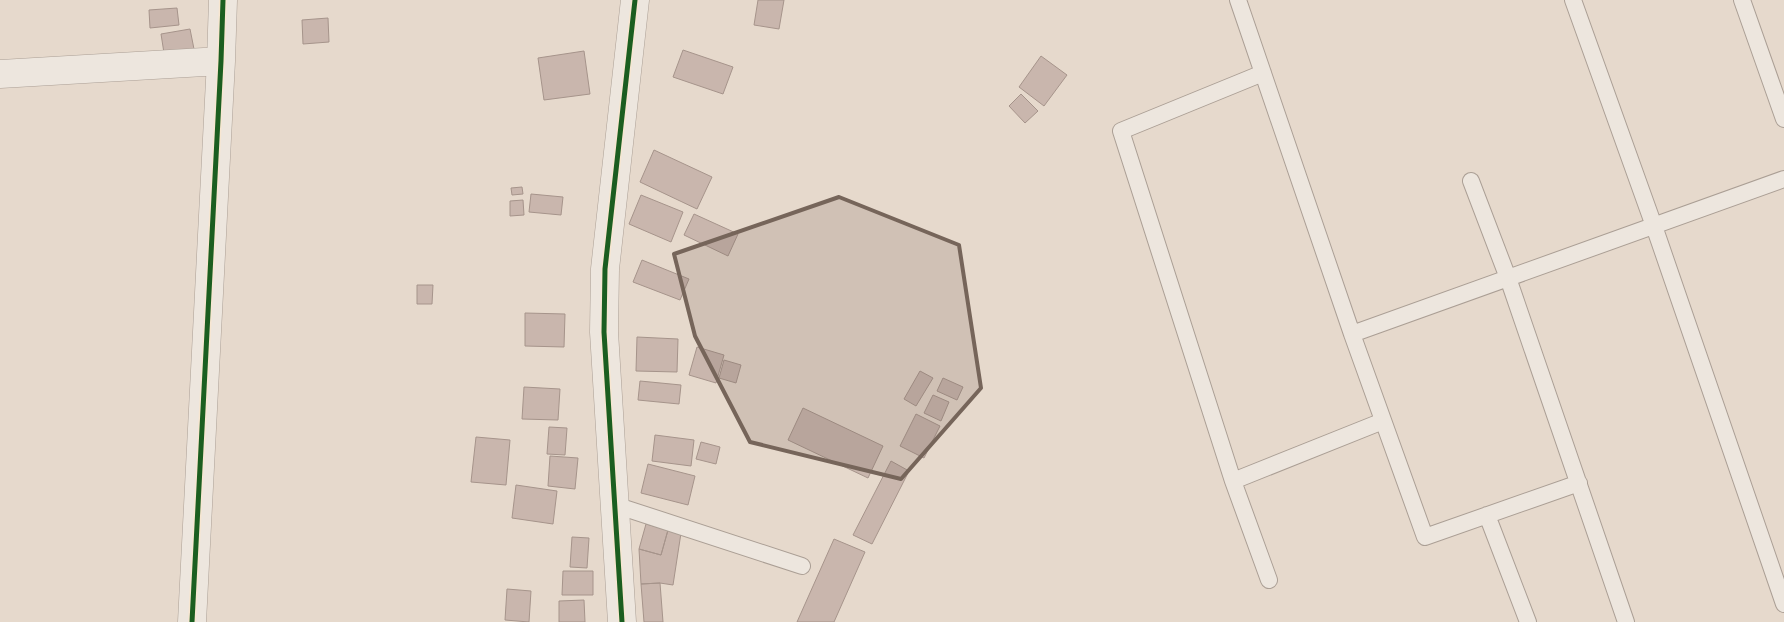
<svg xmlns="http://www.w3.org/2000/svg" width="1784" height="622" viewBox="0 0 1784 622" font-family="'Zilla Slab',serif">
	<rect width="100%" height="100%" fill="#e6d9cc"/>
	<path fill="#c9b6ad" stroke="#a6948b" d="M758 0H784L779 29 754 25Z
		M177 8 179 25 150 28 149 10Z
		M328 18 329 42 303 44 302 20Z
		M190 29 194 49 164 53 161 34Z
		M683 50 733 67 723 94 673 77Z
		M584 51 590 94 544 100 538 58Z
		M1041 56 1067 75 1044 106 1019 87Z
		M1021 94 1038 111 1025 123 1009 106Z
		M654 150 712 177 697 209 640 182Z
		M522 187 523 194 512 195 511 188Z
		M531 194 563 197 561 215 529 212Z
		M641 195 683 212 671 242 629 224Z
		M523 200 524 215 510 216V201Z
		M694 214 738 234 728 256 684 235Z
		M642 260 689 279 680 300 633 282Z
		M417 285H433L432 304H417Z
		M525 313 565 314 564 347 525 346Z
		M637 337 678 339 677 372 636 371Z
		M697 347 724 355 716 383 689 375Z
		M724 360 741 365 736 383 719 378Z
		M920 371 933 378 916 406 904 399Z
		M943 378 963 387 957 400 937 391Z
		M640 381 681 385 679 404 638 400Z
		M524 387 560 389 558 420 522 419Z
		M933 395 949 402 941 421 924 413Z
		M803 408 883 446 868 478 788 440Z
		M916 414 940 426 924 458 900 446Z
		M549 427 567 428 565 455 547 454Z
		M655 435 694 440 691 466 652 461Z
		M476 437 510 440 506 485 471 482Z
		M701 442 720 447 716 464 696 459Z
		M550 456 578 458 575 489 548 486Z
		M891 461 909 471 872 544 853 535Z
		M648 464 695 476 688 505 641 493Z
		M516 485 557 491 553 524 512 518Z
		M646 524 668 530 661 555 639 549Z
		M668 530 681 533 673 585 660 583 641 584 639 549 661 555Z
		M572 537 589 538 587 568 570 567Z
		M834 539 865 552 834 622H797Z
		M563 571H593V595H562Z
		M660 583 663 622H644L641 584Z
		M507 589 531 591 529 622 505 620Z
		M584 600 585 622H559V601Z"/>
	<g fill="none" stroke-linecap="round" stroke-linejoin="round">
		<g stroke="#ab9f95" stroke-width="18">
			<path id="service" d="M1238 0 1352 334 1784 179
				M1573 0 1654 226 1784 604
				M1742 0 1784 119
				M1471 181 1508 278 1626 622
				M1352 334 1425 537 1579 483
				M1233 481 1121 131 1263 73
				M615 505 802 566
				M1487 515 1528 622
				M1269 580 1233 481 1383 421"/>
		</g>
		<g stroke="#ab9f95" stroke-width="29">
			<path id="minor" d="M0 74 221 61
				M192 622 221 61 223 0
				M622 622 604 332 605 269 635 0"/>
		</g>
		<use href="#service" stroke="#ede6de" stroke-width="16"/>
		<use href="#minor" stroke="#ede6de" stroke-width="28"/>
		<g stroke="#f7e6d1" stroke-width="8">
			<path id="cycleway" d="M192 622 221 61 223 0
				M622 622 604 332 605 269 635 0"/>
		</g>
		<use href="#cycleway" stroke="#1b5e20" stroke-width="5"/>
	</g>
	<path fill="#76655a" fill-opacity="0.2" stroke="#76655a" stroke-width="4" stroke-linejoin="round" d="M839 197 959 245 981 388 901 479 750 442 695 336 674 254Z"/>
</svg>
